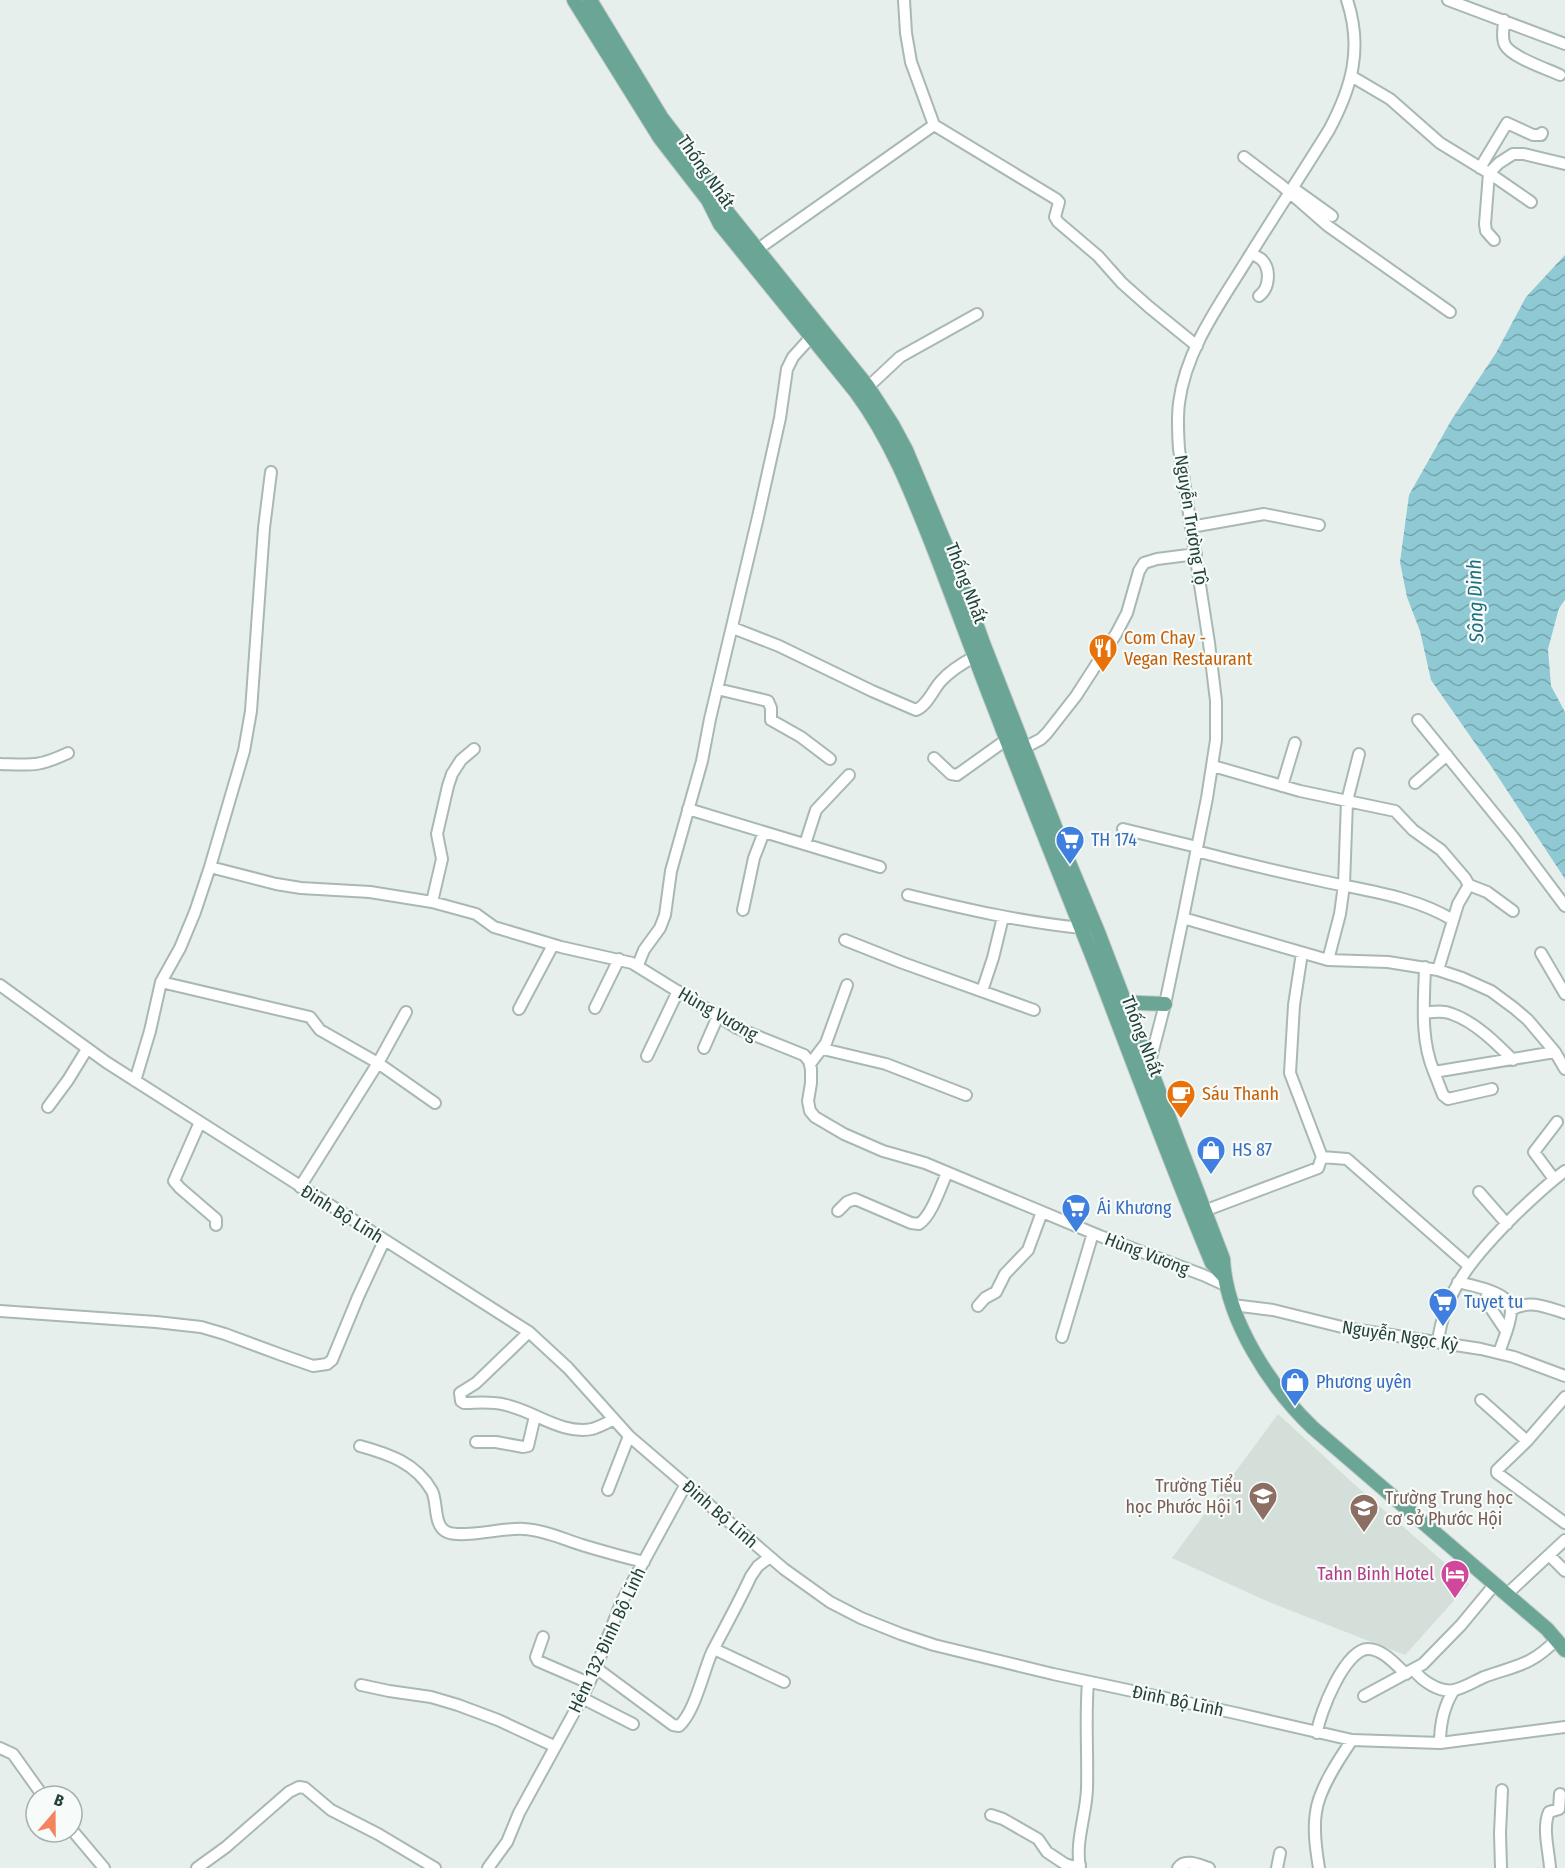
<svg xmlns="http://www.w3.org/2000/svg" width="1565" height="1868" viewBox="0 0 1565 1868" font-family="'Fira Sans Condensed',sans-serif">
	<defs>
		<pattern id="water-waves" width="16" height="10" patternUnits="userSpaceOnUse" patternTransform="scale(1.5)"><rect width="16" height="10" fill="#8ec9d4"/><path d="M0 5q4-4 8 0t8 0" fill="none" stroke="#74a5ad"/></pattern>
	</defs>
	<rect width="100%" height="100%" fill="#e6efeb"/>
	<path fill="#d4dfda" d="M1278 1414 1354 1484 1469 1584 1405 1655 1269 1602 1172 1558Z"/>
	<path fill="url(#water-waves)" d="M1565 255V600L1559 608 1548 649 1551 686 1565 712V879L1491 766 1431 680 1420 631 1407 597 1400 562 1409 495 1452 419 1496 353 1526 297Z"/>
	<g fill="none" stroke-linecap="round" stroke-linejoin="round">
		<g stroke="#a8b8b2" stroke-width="14">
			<path id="minor" d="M904 0 906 33 911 62 934 125 1056 199 1059 202 1055 217 1058 222 1098 256 1122 283 1149 307 1197 346
				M1448 0 1565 44
				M1504 20C1504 27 1501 38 1505 45 1511 57 1547 69 1560 75
				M1351 76 1390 99 1440 143 1489 173 1531 202
				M1244 157 1281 185 1328 226 1450 312
				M1480 168 1507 123 1533 135H1541L1542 133
				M1293 188 1332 216
				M1494 240 1486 231 1485 224 1489 173 1499 163 1513 154H1524L1565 164
				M758 249 934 125
				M1251 254C1255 255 1258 257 1261 259 1271 268 1270 288 1259 296
				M868 387 900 357 977 314
				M1191 527 1264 514 1319 525
				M733 628 779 646 872 691 916 710C928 705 933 689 942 680 951 670 963 663 974 657
				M717 689 768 701 771 708V720L801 737 830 759
				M1418 720 1514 838 1565 906
				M1024 748 1041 739 1047 733 1076 696 1116 634 1127 613 1139 571 1144 563 1157 559 1196 554
				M934 758 951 774 957 775 1006 740
				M0 764C32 765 38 767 68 753
				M1213 766 1300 791 1395 811 1413 830 1441 850 1465 878 1469 885 1487 892 1513 911
				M1415 783 1447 755
				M1282 786 1295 743
				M688 809 880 867
				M1123 829 1197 847
				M805 844 816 810 849 775
				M1196 851C1238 862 1280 872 1322 881 1367 891 1413 896 1453 920
				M210 867 276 884 301 888 370 892 432 902 476 914 494 927 561 947 632 963 737 1028 804 1055 809 1061 811 1069V1083L808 1101 810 1111 815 1117 844 1134 883 1151 925 1163 1100 1236 1203 1275 1227 1286
				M908 895C965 909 1022 922 1081 928
				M432 902 442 859 437 834 448 786 452 774 461 760 474 749
				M743 910 754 858 764 832
				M1183 918 1328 960 1388 962 1438 970 1462 978 1491 991 1514 1008 1528 1020 1555 1052 1565 1069
				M845 940 903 963 1034 1010
				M1541 953 1565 994
				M1328 960 1340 914 1344 885 1347 801 1359 754
				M638 965 644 950 660 928 665 915 671 871 702 761 710 719 758 517 780 418 787 369 793 357 811 337
				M1425 967C1424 1002 1420 1039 1434 1072L1555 1052
				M1438 970 1458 904 1469 885
				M161 982 310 1017 320 1030 378 1063 406 1012
				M0 985 106 1062 529 1332 568 1368 629 1436 784 1569 830 1602 861 1618 901 1634 934 1645 1053 1674 1235 1713 1352 1740 1440 1743 1565 1727
				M982 991 993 958 1003 917
				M595 1008 619 959
				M519 1009 553 945
				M1424 1013C1433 1012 1443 1010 1452 1014 1475 1022 1496 1043 1513 1060
				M704 1048 718 1016
				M823 1049 886 1064 966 1095
				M647 1056 678 991
				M810 1064 826 1043 847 985
				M1144 1065 1148 1064 1151 1058 1165 1004 1183 918 1207 798 1216 740V701L1209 643 1179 449C1178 434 1177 419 1179 403 1186 348 1222 301 1250 255 1276 213 1303 172 1329 130 1352 87 1363 48 1347 0
				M1434 1072 1443 1095 1448 1099 1492 1089
				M135 1081 150 1031 161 982 180 948 195 912 210 867 244 751 251 711 264 528 271 472
				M48 1107 68 1080 87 1049
				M200 1122 174 1181 180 1188 216 1219V1225
				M1322 1157 1347 1159 1469 1266
				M1554 1179 1534 1152 1557 1122
				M300 1187 378 1063 435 1103
				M1479 1192 1507 1224
				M838 1211 847 1202 855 1199 911 1223 919 1224C932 1215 940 1188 947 1173
				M1204 1211 1318 1168 1322 1157 1290 1073 1294 1005 1302 953
				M1458 1282C1473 1286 1513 1292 1511 1312 1510 1326 1503 1340 1499 1353
				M1486 1290 1490 1307 1506 1331
				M1233 1305 1273 1310 1346 1328 1481 1349 1514 1357 1565 1376
				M978 1306 985 1298 996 1292 1005 1274 1028 1250 1042 1212
				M1511 1310C1530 1299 1546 1307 1565 1313
				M0 1311 156 1322 201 1327 225 1334 279 1354 313 1366 327 1364 332 1360 358 1297 384 1241
				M529 1332 476 1383 460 1393 461 1401 464 1403C478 1403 492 1401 506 1405 534 1411 562 1435 592 1429 599 1427 606 1423 613 1420
				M1062 1337 1093 1233
				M1438 1342C1444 1288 1480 1250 1516 1214 1532 1199 1547 1184 1565 1171
				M1565 1397 1527 1441 1497 1470V1473L1565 1523
				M1481 1400 1527 1441
				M476 1442H496L523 1447 528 1446 535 1416
				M360 1446C389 1454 416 1463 432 1491 438 1503 433 1526 447 1532 461 1539 506 1527 524 1529 544 1530 563 1539 582 1545 602 1551 623 1557 644 1562
				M608 1490 629 1436
				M1549 1555 1565 1571
				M1507 1594 1565 1540
				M543 1637 536 1657 538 1661 589 1683
				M714 1649 784 1682
				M596 1668 673 1725 679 1726C695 1712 703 1672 712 1652 725 1627 739 1602 751 1576L758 1566 770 1557
				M1414 1670C1422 1681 1440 1693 1454 1690 1464 1688 1475 1681 1484 1677 1517 1665 1531 1666 1557 1639
				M361 1685 389 1691 431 1697 458 1705 498 1720 554 1746
				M1364 1696 1423 1664 1461 1625 1495 1584
				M582 1698 633 1724
				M1317 1733C1319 1714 1345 1649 1368 1649 1383 1649 1396 1665 1406 1674
				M1440 1743C1440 1724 1443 1707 1454 1690
				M0 1748 13 1754 43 1796
				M991 1815 1003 1819 1038 1839 1047 1852 1065 1864 1071 1866 1080 1865
				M72 1830 104 1868
				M197 1868 226 1847 289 1792 299 1787 305 1788 331 1810 378 1834 435 1868
				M488 1868 507 1842 519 1813 582 1698 596 1668 621 1603 686 1484
				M1080 1868C1075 1841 1086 1816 1087 1789 1088 1753 1085 1718 1088 1682
				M1178 1868C1185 1858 1199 1865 1209 1868
				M1277 1868 1280 1853
				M1319 1868C1316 1850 1313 1830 1316 1812 1319 1789 1339 1759 1352 1740
				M1501 1868 1500 1833 1502 1790
				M1550 1868C1549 1851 1542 1828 1549 1812L1559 1809 1560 1794"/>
		</g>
		<g stroke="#c2cac8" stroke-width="16">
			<path id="major" d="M574 0 660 138 708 200 720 224 856 392C890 438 911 491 932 544 954 600 974 656 996 712 1030 802 1067 891 1102 981 1138 1075 1173 1170 1212 1263L1224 1276
				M590 0 661 117 714 186 728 213 868 387 892 424 906 450 962 584 983 643 1070 865 1098 932 1223 1259C1226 1319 1270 1387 1313 1428L1547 1629 1565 1650
				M1116 1002 1165 1004"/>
		</g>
		<use href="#minor" stroke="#fff" stroke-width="10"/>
		<use href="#major" stroke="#6aa596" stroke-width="14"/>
	</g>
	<defs>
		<g id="restaurant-pin" transform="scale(1.5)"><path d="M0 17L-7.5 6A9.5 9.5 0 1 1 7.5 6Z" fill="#e8710a" stroke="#f7fbf9"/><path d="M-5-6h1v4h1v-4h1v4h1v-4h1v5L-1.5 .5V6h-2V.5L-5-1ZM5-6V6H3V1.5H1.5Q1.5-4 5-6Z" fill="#fff"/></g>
		<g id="supermarket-pin" transform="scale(1.5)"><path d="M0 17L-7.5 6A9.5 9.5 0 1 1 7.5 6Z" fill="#3f7fe0" stroke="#f7fbf9"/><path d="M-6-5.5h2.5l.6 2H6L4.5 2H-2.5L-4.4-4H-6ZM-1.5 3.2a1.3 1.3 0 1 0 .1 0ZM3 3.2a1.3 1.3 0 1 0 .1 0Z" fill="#fff"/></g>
		<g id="cafe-pin" transform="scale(1.5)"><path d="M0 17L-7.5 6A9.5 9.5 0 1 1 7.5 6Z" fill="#e8710a" stroke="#f7fbf9"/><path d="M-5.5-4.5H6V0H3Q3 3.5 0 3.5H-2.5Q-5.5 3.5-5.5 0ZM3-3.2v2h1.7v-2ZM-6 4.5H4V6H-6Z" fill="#fff"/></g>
		<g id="shop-pin" transform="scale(1.5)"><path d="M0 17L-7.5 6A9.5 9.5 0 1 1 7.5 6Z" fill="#3f7fe0" stroke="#f7fbf9"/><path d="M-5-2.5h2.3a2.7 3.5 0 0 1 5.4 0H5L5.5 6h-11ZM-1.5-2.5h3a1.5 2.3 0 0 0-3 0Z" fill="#fff"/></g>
		<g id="school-pin" transform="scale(1.5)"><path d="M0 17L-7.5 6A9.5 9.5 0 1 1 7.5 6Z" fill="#8d6e63" stroke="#f7fbf9"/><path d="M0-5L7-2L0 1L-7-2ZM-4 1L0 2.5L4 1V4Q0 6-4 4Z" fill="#fff"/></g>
		<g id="hotel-pin" transform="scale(1.5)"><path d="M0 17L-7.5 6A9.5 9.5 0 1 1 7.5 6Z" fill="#d1479c" stroke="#f7fbf9"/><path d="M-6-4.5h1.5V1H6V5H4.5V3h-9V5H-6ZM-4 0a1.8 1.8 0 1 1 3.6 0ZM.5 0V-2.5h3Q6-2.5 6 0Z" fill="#fff"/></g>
	</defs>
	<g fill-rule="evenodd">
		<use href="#restaurant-pin" x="1103" y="648"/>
		<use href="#supermarket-pin" x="1070" y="840"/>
		<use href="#cafe-pin" x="1181" y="1094"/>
		<use href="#shop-pin" x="1211" y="1150"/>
		<use href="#supermarket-pin" x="1076" y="1208"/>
		<use href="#supermarket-pin" x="1443" y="1302"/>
		<use href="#shop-pin" x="1295" y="1382"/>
		<use href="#school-pin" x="1263" y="1496"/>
		<use href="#school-pin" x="1364" y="1508"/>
		<use href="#hotel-pin" x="1455" y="1574"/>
	</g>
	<g text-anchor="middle" stroke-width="4.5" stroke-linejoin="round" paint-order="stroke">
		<g font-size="18" fill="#24423a" stroke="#f7fbf9">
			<text transform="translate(706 172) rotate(55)" y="6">Thống Nhất</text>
			<text transform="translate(1191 520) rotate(81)" y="6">Nguyễn Trường Tộ</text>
			<text transform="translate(966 583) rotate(69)" y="6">Thống Nhất</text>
			<text transform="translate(718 1014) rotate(30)" y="6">Hùng Vương</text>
			<text transform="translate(1142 1036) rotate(69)" y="6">Thống Nhất</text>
			<text transform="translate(342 1214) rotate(32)" y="6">Đinh Bộ Lĩnh</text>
			<text transform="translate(1147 1254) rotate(21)" y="6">Hùng Vương</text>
			<text transform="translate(1400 1336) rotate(9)" y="6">Nguyễn Ngọc Kỳ</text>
			<text transform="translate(720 1514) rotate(41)" y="6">Đinh Bộ Lĩnh</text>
			<text transform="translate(607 1640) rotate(-65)" y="6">Hẻm 132 Đinh Bộ Lĩnh</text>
			<text transform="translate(1178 1701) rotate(12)" y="6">Đinh Bộ Lĩnh</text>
		</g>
		<g font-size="18" fill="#c56008" stroke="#f7fbf9" text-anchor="start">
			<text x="1124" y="644">Com Chay -<tspan x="1124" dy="21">Vegan Restaurant</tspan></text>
			<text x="1202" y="1100">Sáu Thanh</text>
		</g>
		<g font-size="18" fill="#366cbe" stroke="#f7fbf9" text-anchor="start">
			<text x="1091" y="846">TH 174</text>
			<text x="1232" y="1156">HS 87</text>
			<text x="1097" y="1214">Ái Khương</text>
			<text x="1464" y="1308">Tuyet tu</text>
			<text x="1316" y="1388">Phương uyên</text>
		</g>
		<g font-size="18" fill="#785e54" stroke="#f7fbf9" text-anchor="end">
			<text x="1242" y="1492">Trường Tiểu<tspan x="1242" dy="21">học Phước Hội 1</tspan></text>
			<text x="1385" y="1504" text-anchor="start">Trường Trung học<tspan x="1385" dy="21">cơ sở Phước Hội</tspan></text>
		</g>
		<g font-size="18" fill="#b23c85" stroke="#f7fbf9" text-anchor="end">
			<text x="1434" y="1580">Tahn Binh Hotel</text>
		</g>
		<g font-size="20" font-style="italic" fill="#1c6f80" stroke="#f7fbf9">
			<text transform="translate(1475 601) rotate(-92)" y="7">Sông Dinh</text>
		</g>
	</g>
	<g transform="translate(54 1814) rotate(20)"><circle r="28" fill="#f7fbf9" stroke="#a3b1ad" stroke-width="1.5"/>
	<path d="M0-4.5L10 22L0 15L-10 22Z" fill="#f4845f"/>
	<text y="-9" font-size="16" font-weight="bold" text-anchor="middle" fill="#24423a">B</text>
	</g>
</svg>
